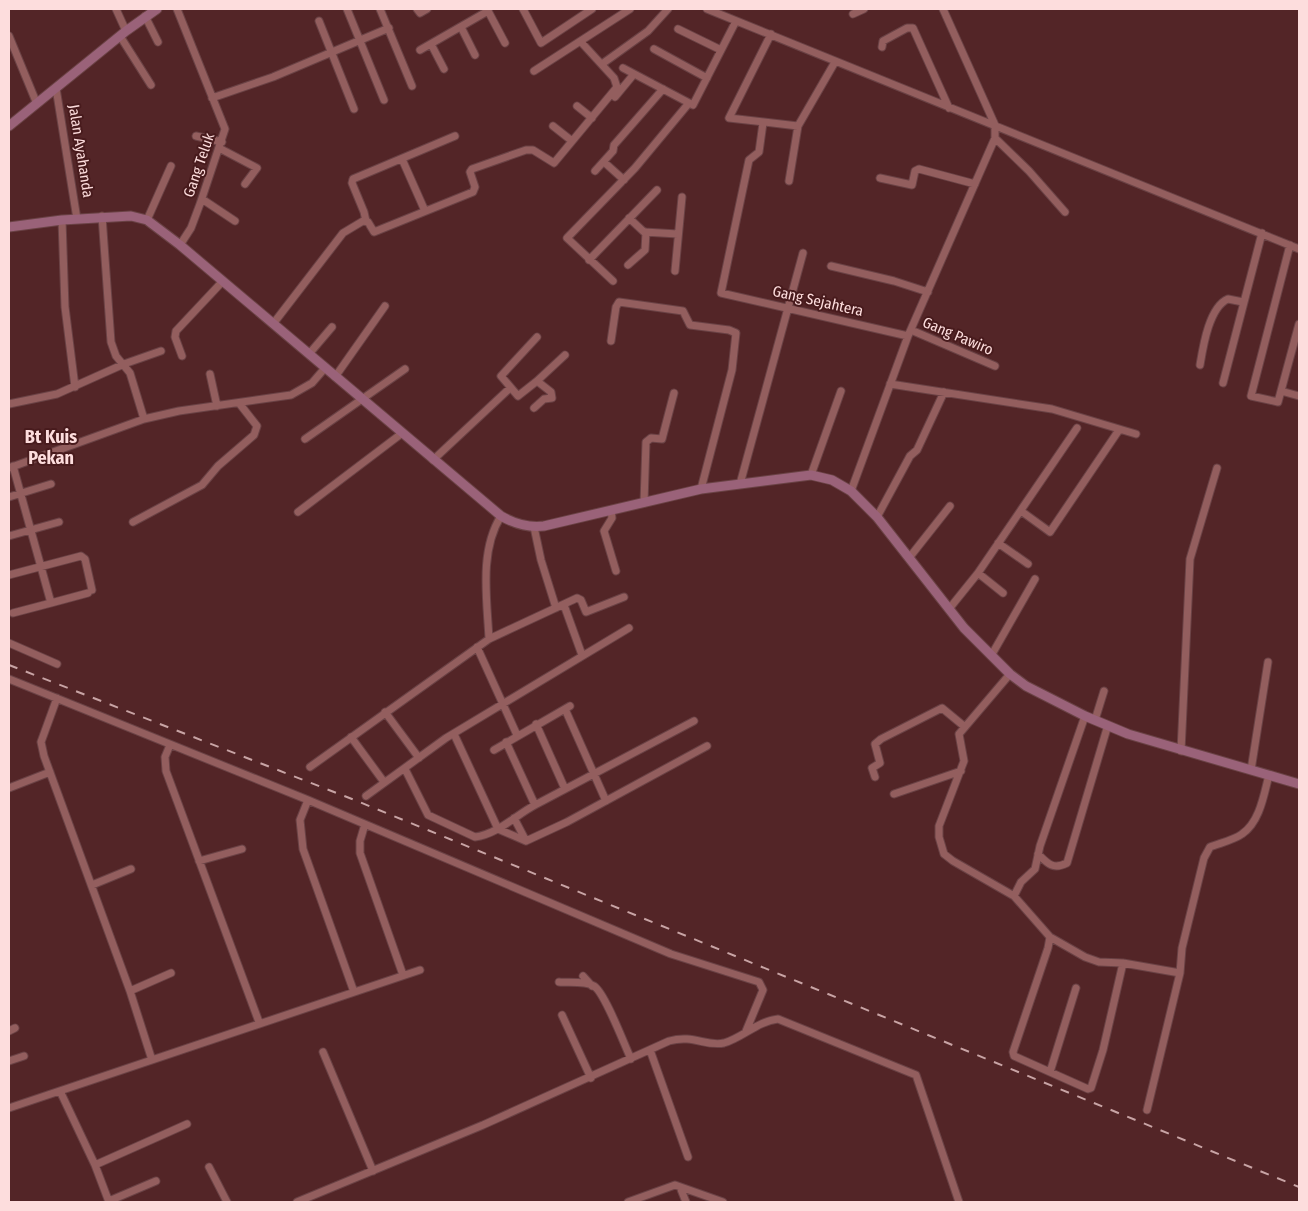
<svg xmlns="http://www.w3.org/2000/svg" width="1308" height="1211" viewBox="0 0 1308 1211" font-family="'Fira Sans Condensed',sans-serif">
	<rect width="100%" height="100%" fill="#532527"/>
	<g fill="none" stroke-linecap="round" stroke-linejoin="round">
		<g stroke="#6a4245" stroke-width="9">
			<path id="street" d="M116 9 126 31
				M177 9 225 129 200 204 191 228 180 245
				M347 9 384 100
				M380 9 412 86
				M417 9 420 13 427 9
				M487 9 505 43
				M523 9 541 43 592 9
				M707 9 1299 249
				M853 14 864 9
				M145 16 158 42
				M319 21 354 109
				M461 27 475 55
				M678 29 721 50
				M771 34 729 118 798 126
				M9 36 37 104
				M120 36 151 85
				M431 44 444 69
				M882 47 883 41 907 28H913L949 108
				M654 49 707 78
				M420 50 488 11
				M602 64 648 31 668 9
				M623 68 693 105 736 21
				M534 71 630 9
				M56 88 77 219
				M615 97 634 74
				M212 98 273 77 389 28
				M577 106 592 118
				M763 123 759 152 749 160 721 293 908 336
				M553 126 572 141
				M196 136 222 142
				M995 138 1029 171 1065 212
				M219 148 257 168 245 184
				M402 159 425 211
				M604 162 624 180
				M595 171 613 151 614 145 663 89
				M880 178 912 185 915 171 919 169 975 184
				M789 181 798 126 835 62
				M202 199 235 221
				M102 216 111 342 116 356 130 373 144 419
				M629 218 644 232 678 234
				M62 220 65 307 75 387
				M147 220 171 166
				M366 221 364 212 352 183 353 179 455 136
				M1290 245 1251 396 1278 402 1299 324
				M589 260 657 190
				M628 265 645 250 646 232
				M831 266 894 281 928 292
				M675 271 682 197
				M613 281 567 238 635 168 689 103
				M273 324 343 233 363 221 368 222 374 232 473 192 475 187 470 172 472 169 526 150H533L554 163 617 87 614 78 581 42
				M911 330 995 366
				M611 341 616 307 619 302 683 311 690 325 729 330 736 333 732 370 701 489
				M309 354 332 327
				M182 356 175 337 176 331 222 282
				M1200 365C1203 347 1209 307 1228 299L1243 302
				M210 374 217 406
				M335 377 385 306
				M537 381 565 355
				M1223 383 1262 233
				M890 384 1052 409 1136 434
				M1281 391 1299 396
				M9 404 57 394 124 364 161 351
				M534 408 544 399 552 398 551 392 537 381 518 396 501 376 537 337
				M305 439 405 369
				M433 460 510 388
				M13 466 51 603 88 593
				M9 468 144 419 179 411 291 395 312 383 325 368
				M811 475 841 391
				M740 484 803 253
				M851 491 908 336 995 138V125L943 9
				M9 497 51 484
				M644 503 646 442 651 438 662 439 674 393
				M611 510 612 518 604 531 616 571
				M1021 511 1050 532 1119 430
				M298 512 401 434
				M877 517 910 456 917 450 944 392
				M133 522 202 485 218 466 254 435 257 426 239 403
				M534 527 541 560 556 608
				M9 536 59 522
				M998 543 1028 564
				M909 558 950 506
				M978 573 1003 593
				M9 575 81 556 85 559 92 590
				M564 605 582 655
				M949 609 978 573 1077 428
				M13 613 51 603
				M489 639C487 599 479 551 501 516
				M9 643 57 664
				M477 647 517 735
				M991 656 1035 579
				M1010 674 959 734 964 761 939 826V837L944 854 953 861 1014 896 1050 937 1048 948 1013 1052 1014 1056 1088 1089 1091 1088 1103 1050 1123 963
				M9 679 308 800 671 954 759 982 763 990 746 1031
				M57 698 41 742 44 756 130 991 152 1060
				M565 709 606 801
				M385 712 419 758
				M1095 720 1104 691
				M536 724 565 789
				M454 734 498 829 526 841 567 822 707 746
				M351 737 384 782
				M506 742 535 805
				M170 745 165 757 166 771 259 1022
				M494 750 570 706
				M1181 751 1190 559 1217 468
				M310 767 489 639 577 598 581 600 586 612 624 597
				M405 769 428 815 475 837C498 834 516 815 535 805 588 777 641 749 694 721
				M1251 770 1268 662
				M875 777 872 768 880 763 875 744 881 739 942 708 965 727
				M9 788 50 772
				M894 794 961 771
				M366 796 446 738 629 628
				M308 800 300 820 303 849 354 992
				M514 818 526 841
				M365 824 360 841V853L403 975
				M1038 854C1048 864 1053 870 1067 863L1108 725
				M199 861 242 849
				M92 885 131 869
				M1014 896 1021 882 1035 869 1040 846 1085 716
				M1050 937 1085 957 1099 962 1123 963 1180 973
				M583 976 592 986
				M559 982C569 983 585 981 594 986 605 993 624 1044 631 1059
				M130 991 171 973
				M562 1015 591 1078
				M9 1031 15 1028
				M650 1050 688 1157
				M323 1052 373 1171
				M9 1061 24 1056
				M1050 1072 1076 988
				M60 1091 95 1165 109 1202
				M9 1108 420 970
				M1147 1110 1180 973 1182 948 1204 858 1210 847C1220 843 1234 840 1242 834 1260 822 1264 794 1269 775
				M95 1165 187 1124
				M209 1167 227 1202
				M680 1187 686 1202
				M109 1201 156 1181
				M297 1202 483 1125 669 1041C694 1034 705 1047 724 1043 742 1038 758 1021 778 1019L916 1075 959 1202
				M628 1202 675 1185 723 1202"/>
		</g>
		<g stroke="#6a4245" stroke-width="11">
			<path id="secondary" d="M9 126 126 31 157 9
				M9 227 62 220 131 216 147 220 180 245 501 516C515 524 528 528 544 526L701 489 811 475 832 480 851 491 877 517 964 628 1010 674 1026 686 1085 716 1128 734 1299 784"/>
		</g>
		<use href="#street" stroke="#935e5e" stroke-width="7"/>
		<use href="#secondary" stroke="#9a6279" stroke-width="9"/>
		<path stroke="#c8a4a5" stroke-width="2" stroke-dasharray="9 9" stroke-linecap="butt" d="M9 665 352 799 1299 1187"/>
	</g>
	<g text-anchor="middle" stroke-width="4" stroke-linejoin="round" paint-order="stroke">
		<g font-size="15" fill="#fddddd" stroke="#481b1d">
			<text transform="translate(81 151) rotate(81)" y="5">Jalan Ayahanda</text>
			<text transform="translate(199 165) rotate(-71)" y="5">Gang Teluk</text>
			<text transform="translate(818 301) rotate(13)" y="5">Gang Sejahtera</text>
			<text transform="translate(958 336) rotate(23)" y="5">Gang Pawiro</text>
		</g>
		<g font-size="18" font-weight="bold" fill="#fddddd" stroke="#481b1d">
			<text x="51" y="443">Bt Kuis<tspan x="51" dy="21">Pekan</tspan></text>
		</g>
	</g>
	<rect width="1308" height="1211" fill="none" stroke="#fddddd" stroke-width="20"/>
</svg>
